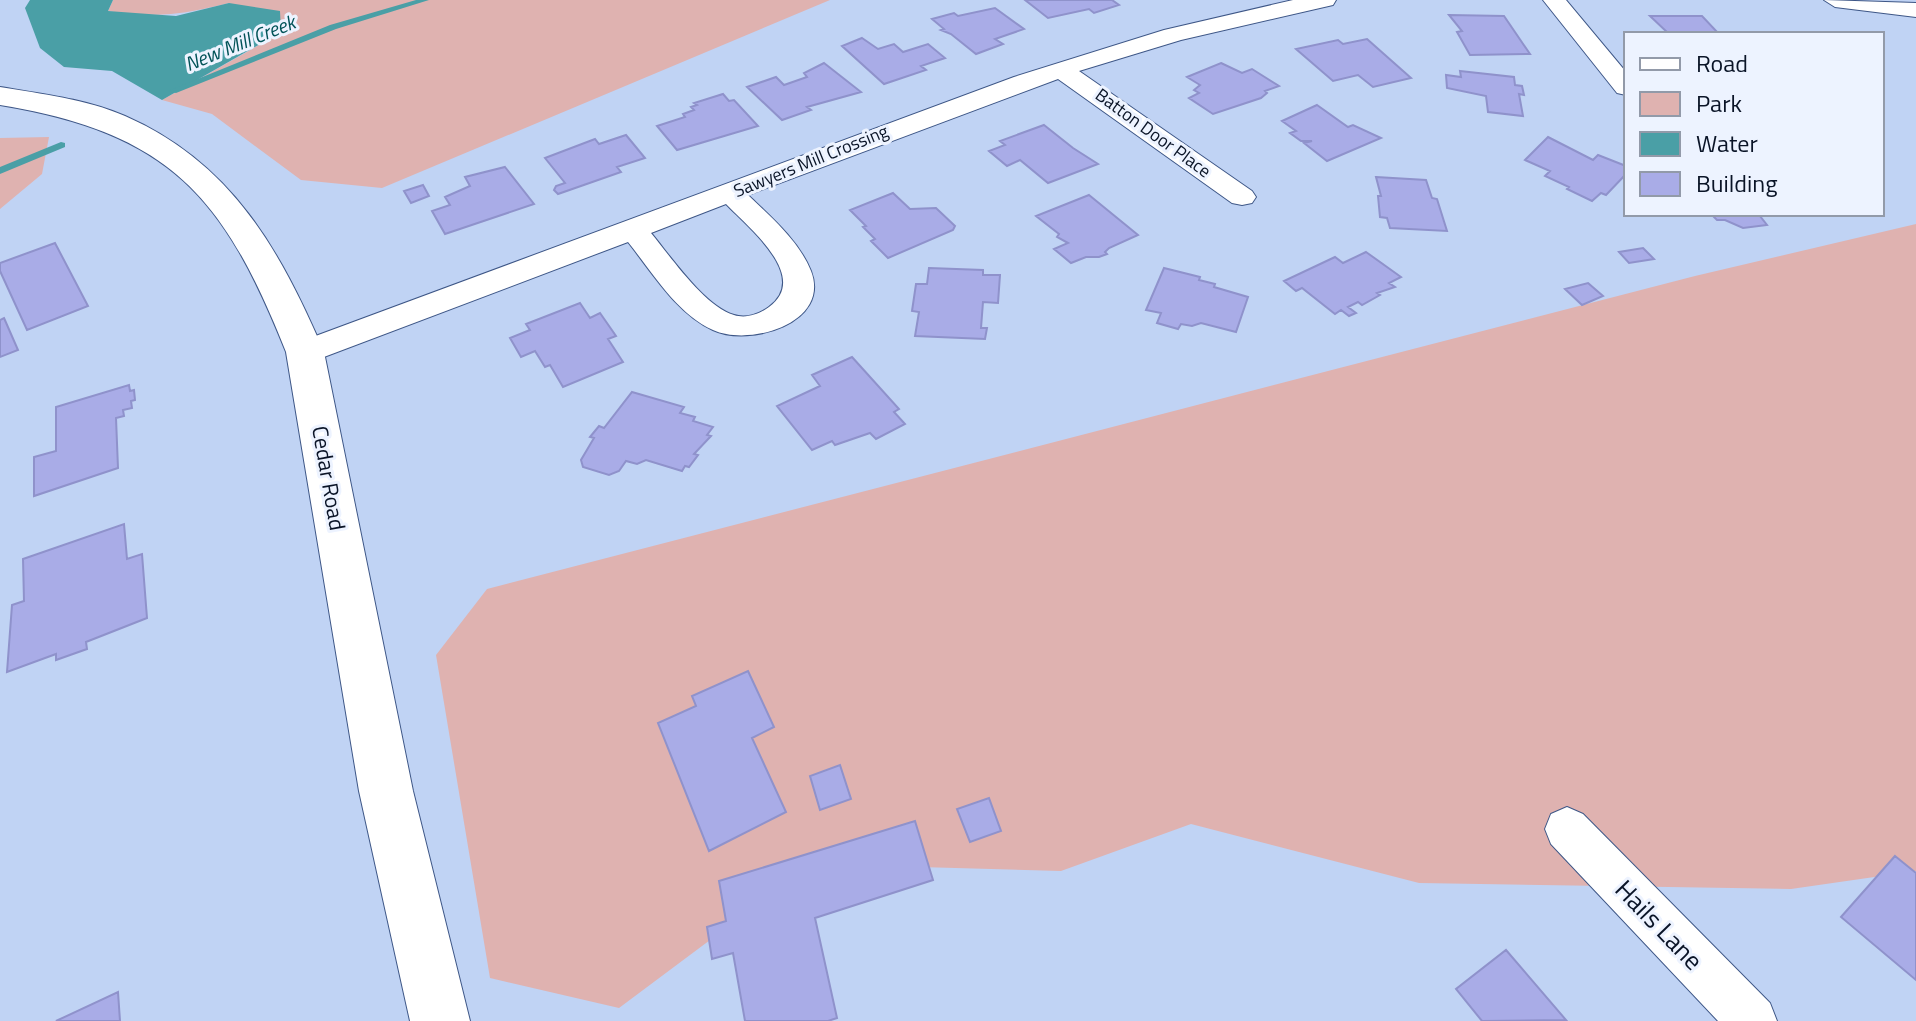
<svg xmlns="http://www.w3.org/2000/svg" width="1916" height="1021" viewBox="0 0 1916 1021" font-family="'Titillium Web',sans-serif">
	<rect width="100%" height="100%" fill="#c0d3f4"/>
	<path fill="#dfb2b0" d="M113 0H830L382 188 301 180 212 114 162 100 280 33 229 3C180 15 159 18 108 11Z
		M49 137 42 174 0 209V138Z
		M1916 224V871L1791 889 1419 883 1191 824 1061 871 812 864 619 1008 490 978 436 655 487 589 1695 276Z"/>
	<path fill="#4a9fa6" d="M30 0H113L108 11 176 16 229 3 280 11 281 32 162 100 112 71 64 67 40 48 25 8Z"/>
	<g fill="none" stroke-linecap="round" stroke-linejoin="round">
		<path fill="#4a9fa6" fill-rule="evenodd" d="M416 0H429L336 29 176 93 168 91 330 25Z
			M61 142 65 143V147L0 174V167Z"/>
	</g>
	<path fill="#a9ace7" stroke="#8f92cb" stroke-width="2" d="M1025 0H1112L1119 5 1094 13 1089 9 1048 18Z
		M995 8 1024 29 995 39 1003 44 976 54 951 34 941 30 944 29 932 19 954 13 958 16Z
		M1449 15 1504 16 1530 54 1470 55 1457 32 1462 31Z
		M1650 16H1702L1719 34H1669Z
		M862 38 878 49 894 44 903 52 928 44 945 58 921 66 926 70 884 84 842 46Z
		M1367 39 1411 78 1373 87 1358 75 1333 81 1296 49 1338 40 1343 44Z
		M824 63 861 92 807 107 811 110 782 120 747 87 776 77 784 85 807 77 804 73Z
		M1221 63 1242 73 1252 69 1279 86 1265 91 1267 93 1261 98 1213 114 1189 98 1199 93 1194 90 1200 85 1187 77Z
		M1460 71 1514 77 1515 85 1522 86 1524 95 1519 94 1523 116 1488 112 1486 96 1447 88 1446 75 1461 77Z
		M723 94 729 101 734 100 758 126 677 150 657 126 685 117 683 114 694 110 691 107 697 105 694 103Z
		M1317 105 1348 127 1353 125 1381 138 1327 161 1304 143 1312 141H1301L1290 133 1296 131 1282 121Z
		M1044 125 1073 148 1098 164 1048 183 1020 160 1007 166 989 151 1005 145 1000 141Z
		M626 135 645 158 617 167 621 172 558 194 554 190 556 186 565 183 545 158 595 139 599 144Z
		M1548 137 1593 160 1598 155 1626 166V174L1606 195 1601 193 1592 201 1567 189 1569 187 1545 176 1550 171 1525 160Z
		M505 167 534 204 445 234 432 211 450 205 445 197 470 186 465 177Z
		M1376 177 1426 180 1432 198 1437 199 1447 231 1390 228 1387 218 1380 217 1378 196H1381Z
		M423 185 429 196 411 203 404 191Z
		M893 193 910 209 936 208 955 226 953 230 888 258 871 241 875 239 863 227 866 226 850 210Z
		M1089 195 1138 235 1109 248 1105 252 1107 254 1099 257H1086L1071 263 1054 249 1068 243 1057 237 1059 234 1036 216Z
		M1711 214H1778L1760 216 1767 225 1743 228 1725 220H1717Z
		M55 243 88 306 27 330 0 271V263Z
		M1643 248 1654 259 1629 263 1619 252Z
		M1366 252 1401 277 1389 283 1395 287 1377 293 1380 295 1362 305 1358 302 1348 307 1356 313 1349 316 1341 310 1335 314 1302 288 1296 291 1284 281 1335 257 1343 263Z
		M929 268 983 270V275H1000L998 303 983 302 981 328H987L985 339 915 336 919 312 912 311 916 284H927Z
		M1164 268 1200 277 1199 280 1215 284 1214 287 1248 297 1236 332 1201 323 1192 326 1181 324 1178 329 1157 323 1161 313 1146 310Z
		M1588 283 1603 296 1582 305 1565 289Z
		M580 303 590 318 600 313 616 336 608 339 623 362 563 387 550 365 545 367 535 351 521 357 510 338 530 330 526 324Z
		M4 318 18 350 0 357V320Z
		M852 357 899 409 894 412 905 424 876 439 870 433 835 445 832 441 812 450 777 406 820 386 812 375Z
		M129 385 130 391 134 390 135 400 131 401 132 408 123 410 124 416 116 418 118 468 34 496V457L56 451V407Z
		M632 392 684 407 680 413 695 417 693 421 713 427 707 435 711 436 694 454 698 455 689 467 685 466 682 471 646 460 637 464 626 461 619 471 609 475 583 467 581 460 594 438 590 437 599 426 604 428Z
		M124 524 127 559 142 554 147 618 86 642 87 649 56 660V654L7 672 12 605 24 601 23 559Z
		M748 671 774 727 752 738 786 812 709 851 658 723 696 706 692 696Z
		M840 765 851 799 820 810 810 776Z
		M989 798 1001 831 970 842 957 809Z
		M915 821 933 880 815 918 837 1018 828 1021H745L733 953 712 959 707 927 726 921 719 881Z
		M1895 856 1916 873V980L1841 917Z
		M1506 950 1566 1020 1482 1021 1456 989Z
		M118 992 120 1021H56Z"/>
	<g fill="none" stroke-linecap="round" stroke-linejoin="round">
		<g stroke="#3e5787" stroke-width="2">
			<path id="street" d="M1293 0H1336L1333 5 1181 40 1079 71 1252 191 1256 197 1252 203 1242 205 1232 203 1058 79 748 195C771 217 799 241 811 271 831 323 750 347 713 330 677 314 652 272 628 242L316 360 305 363 294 360 289 352 294 344 1014 77 1164 30ZM726 204C748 227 811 277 769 307 760 314 746 319 734 315 704 306 671 257 651 233Z
				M1543 0H1566L1626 72V95L1617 93Z
				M1824 0 1916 3V17L1835 7Z
				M1567 807 1583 814 1770 1003 1777 1021H1718L1551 844 1545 829 1551 814Z"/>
		</g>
		<g stroke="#3e5787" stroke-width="2">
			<path id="secondary" d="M0 87C42 94 86 99 125 116 232 163 280 250 324 352L413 791 470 1021H410L359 791 286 352C224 196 170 133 0 105Z"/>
		</g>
		<use href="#street" fill="#fff" fill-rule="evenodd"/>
		<use href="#secondary" fill="#fff" fill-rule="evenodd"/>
	</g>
	<g text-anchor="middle" stroke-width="6" stroke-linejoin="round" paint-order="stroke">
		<g font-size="18" fill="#0a1427" stroke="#edf3ff">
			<text transform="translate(1153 133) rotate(36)" y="6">Batton Door Place</text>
			<text transform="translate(811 161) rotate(-22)" y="6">Sawyers Mill Crossing</text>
		</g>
		<g font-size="20" font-style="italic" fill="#015257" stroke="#edf3ff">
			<text transform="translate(240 43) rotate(-22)" y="7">New Mill Creek</text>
		</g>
		<g font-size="22" fill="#0a1427" stroke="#edf3ff">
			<text transform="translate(329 478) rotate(80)" y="8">Cedar Road</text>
		</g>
		<g font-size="26" fill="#0a1427" stroke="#edf3ff">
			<text transform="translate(1659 925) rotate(46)" y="9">Hails Lane</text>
		</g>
	</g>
	<rect x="1624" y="32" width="260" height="184" fill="#edf3ff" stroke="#929aa9" stroke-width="2"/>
	<rect x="1640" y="58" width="40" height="12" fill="#ffffff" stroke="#929aa9" stroke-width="2"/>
	<text x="1696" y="72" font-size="24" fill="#0a1427">Road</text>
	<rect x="1640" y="92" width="40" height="24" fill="#dfb2b0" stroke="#929aa9" stroke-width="2"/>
	<text x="1696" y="112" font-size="24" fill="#0a1427">Park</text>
	<rect x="1640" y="132" width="40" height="24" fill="#4a9fa6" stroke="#929aa9" stroke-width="2"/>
	<text x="1696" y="152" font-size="24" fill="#0a1427">Water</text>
	<rect x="1640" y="172" width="40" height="24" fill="#a9ace7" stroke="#929aa9" stroke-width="2"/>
	<text x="1696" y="192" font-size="24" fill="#0a1427">Building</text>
</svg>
